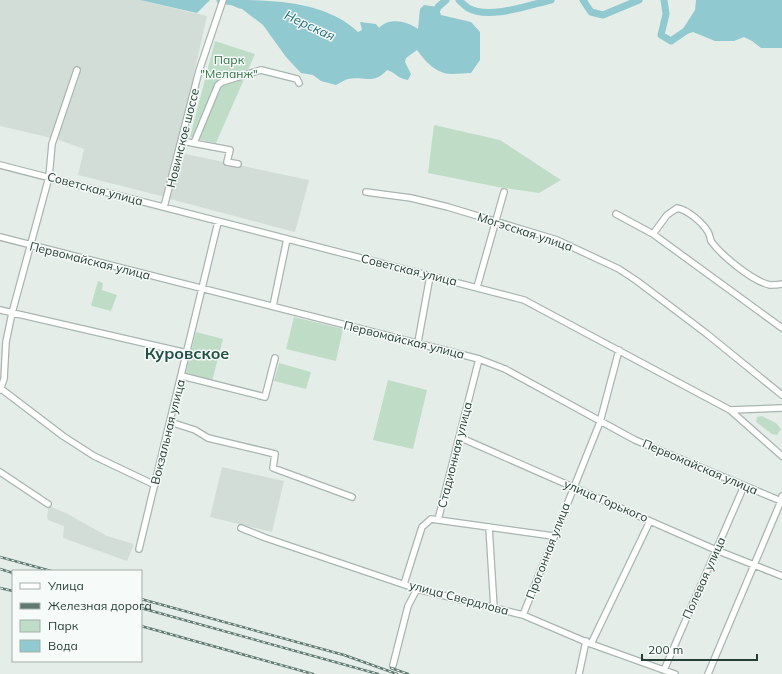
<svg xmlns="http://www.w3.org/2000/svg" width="782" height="674" viewBox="0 0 782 674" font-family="Mulish,sans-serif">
	<rect width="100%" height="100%" fill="#e5ede9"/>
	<path fill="#d3ddd8" d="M0 0H140L207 16 174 163 165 197 78 175 84 149 56 139 0 126Z
		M181 153 309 180 295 232 170 199Z
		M222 467 284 481 272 532 210 517Z
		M49 506 66 513 107 536 134 544 127 561 63 538 64 526 48 520 47 516Z"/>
	<path fill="#bfddc6" d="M215 41 255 54 216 143 190 137Z
		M434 125 500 140 561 180 539 193 498 187 428 173Z
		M98 281 103 283 102 290 117 295 111 311 92 306 91 305Z
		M294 317 343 329 336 361 286 349Z
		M196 332 223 339 212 381 185 376Z
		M279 363 311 372 306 389 274 381Z
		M388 380 427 390 413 449 373 440Z
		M762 416 776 423 781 429 777 435 772 434 756 422 757 417Z"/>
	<path fill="#90c9cf" d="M140 0H210L197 13Z
		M234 0C275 0 327 2 358 32L362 30 360 22 376 24 379 28C389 17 407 21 418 29L420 9 424 5 438 7 441 15 471 22 480 32V60L471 73C465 73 458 74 452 74 436 74 425 61 417 50L406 58 405 62 411 74 408 80C398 79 395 72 387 70 374 85 363 76 348 79 344 80 340 83 336 85L321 81 313 75 301 73 286 57 263 25 233 2Z
		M696 0H782V48H761L752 41 744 37 734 41H715L693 32 684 35 681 32 695 10Z"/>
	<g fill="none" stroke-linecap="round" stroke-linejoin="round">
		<path stroke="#90c9cf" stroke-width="7" d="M220 0 233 2 240 5
			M459 0C462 3 465 6 468 8 489 20 529 5 551 0
			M583 0 591 12 603 15 639 0
			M664 0 666 14 661 35 671 41 690 28
			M435 15 438 7 446 0"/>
		<g stroke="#a8b5b0" stroke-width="8">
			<path id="minor" d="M182 141 230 150 227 162 238 164
				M194 143 218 85 222 82 261 70 297 79 299 83
				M0 165 524 300 730 410 782 456
				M366 192 411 198 448 207 557 240 619 269 637 281 707 334 782 395
				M164 207 199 71 223 0
				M616 214 653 234 667 215 677 208C688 210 703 223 708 232 710 235 710 238 711 241 721 255 752 281 770 285 773 285 778 285 782 284
				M653 234 782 328
				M0 237 479 359 505 369 635 440 781 501 782 496
				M477 287 504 192
				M273 306 287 239
				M0 310 187 353
				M418 342 430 276
				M182 376 265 397 275 358
				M0 388 63 436 94 456 155 485
				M0 390 4 379 6 342 12 313 49 177 52 144 77 70
				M730 410 782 408
				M170 422 195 430 208 438 275 454 273 468 352 497
				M459 437 716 550 782 576
				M0 472 48 504
				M438 520 553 536
				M489 527 494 608
				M241 528 266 538 417 589 523 615 591 644 675 674
				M139 549 218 222
				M404 584 422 527 431 519 438 520 479 359
				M523 615 600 422 619 350
				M591 644 650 521
				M393 665 408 606 417 589
				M664 670 744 486
				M579 674 586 641
				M708 674 781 501"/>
		</g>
		<use href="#minor" stroke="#fff" stroke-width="5.5"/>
		<g stroke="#607a71" stroke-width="2.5">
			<path id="rail" d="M0 557 51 571
				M0 569 13 573
				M0 588 13 591
				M141 599 344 655 397 674
				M141 608 378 674
				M141 626 313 674
				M391 668 408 674"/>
		</g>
		<use href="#rail" stroke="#f6faf8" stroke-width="1" stroke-dasharray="3" stroke-linecap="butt"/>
	</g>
	<g text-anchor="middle" stroke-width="3" stroke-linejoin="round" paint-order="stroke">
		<g font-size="12" fill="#317447" stroke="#f6faf8">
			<text x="229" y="64">Парк<tspan x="229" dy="14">"Меланж"</tspan></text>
		</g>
		<g font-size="12" fill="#253f36" stroke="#f6faf8">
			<text transform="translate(183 138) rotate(-76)" y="4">Новинское шоссе</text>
			<text transform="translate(95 189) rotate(15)" y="4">Советская улица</text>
			<text transform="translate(525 232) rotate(18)" y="4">Могэсская улица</text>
			<text transform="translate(90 261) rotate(14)" y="4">Первомайская улица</text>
			<text transform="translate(409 270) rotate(14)" y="4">Советская улица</text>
			<text transform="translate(404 340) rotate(14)" y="4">Первомайская улица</text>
			<text transform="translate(168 432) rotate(-76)" y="4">Вокзальная улица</text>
			<text transform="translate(455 455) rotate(-76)" y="4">Стадионная улица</text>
			<text transform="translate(700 467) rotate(23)" y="4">Первомайская улица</text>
			<text transform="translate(606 501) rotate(23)" y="4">улица Горького</text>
			<text transform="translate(548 551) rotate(-69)" y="4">Прогонная улица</text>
			<text transform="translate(704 578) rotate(-66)" y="4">Полевая улица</text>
			<text transform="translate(459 598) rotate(15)" y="4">улица Свердлова</text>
		</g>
		<g font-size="13" font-style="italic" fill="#216e78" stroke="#f6faf8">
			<text transform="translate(310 25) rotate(25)" y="5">Нерская</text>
		</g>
		<g font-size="16" font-weight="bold" fill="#215042" stroke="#f6faf8">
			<text x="187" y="359">Куровское</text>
		</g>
	</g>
	<rect x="12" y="570" width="130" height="92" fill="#f6faf8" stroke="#a2afaa"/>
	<rect x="20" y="583" width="20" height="6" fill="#ffffff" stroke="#a2afaa"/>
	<text x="48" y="590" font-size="12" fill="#253f36">Улица</text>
	<rect x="20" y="603" width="20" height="6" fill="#607a71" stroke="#a2afaa"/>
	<text x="48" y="610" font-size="12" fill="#253f36">Железная дорога</text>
	<rect x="20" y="620" width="20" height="12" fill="#bfddc6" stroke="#a2afaa"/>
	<text x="48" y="630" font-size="12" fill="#253f36">Парк</text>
	<rect x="20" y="640" width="20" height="12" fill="#90c9cf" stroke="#a2afaa"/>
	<text x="48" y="650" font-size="12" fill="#253f36">Вода</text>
	<path d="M642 654v6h115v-6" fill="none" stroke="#253f36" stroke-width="2"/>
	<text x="648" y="654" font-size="12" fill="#253f36" stroke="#f6faf8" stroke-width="3" paint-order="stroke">200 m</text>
</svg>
